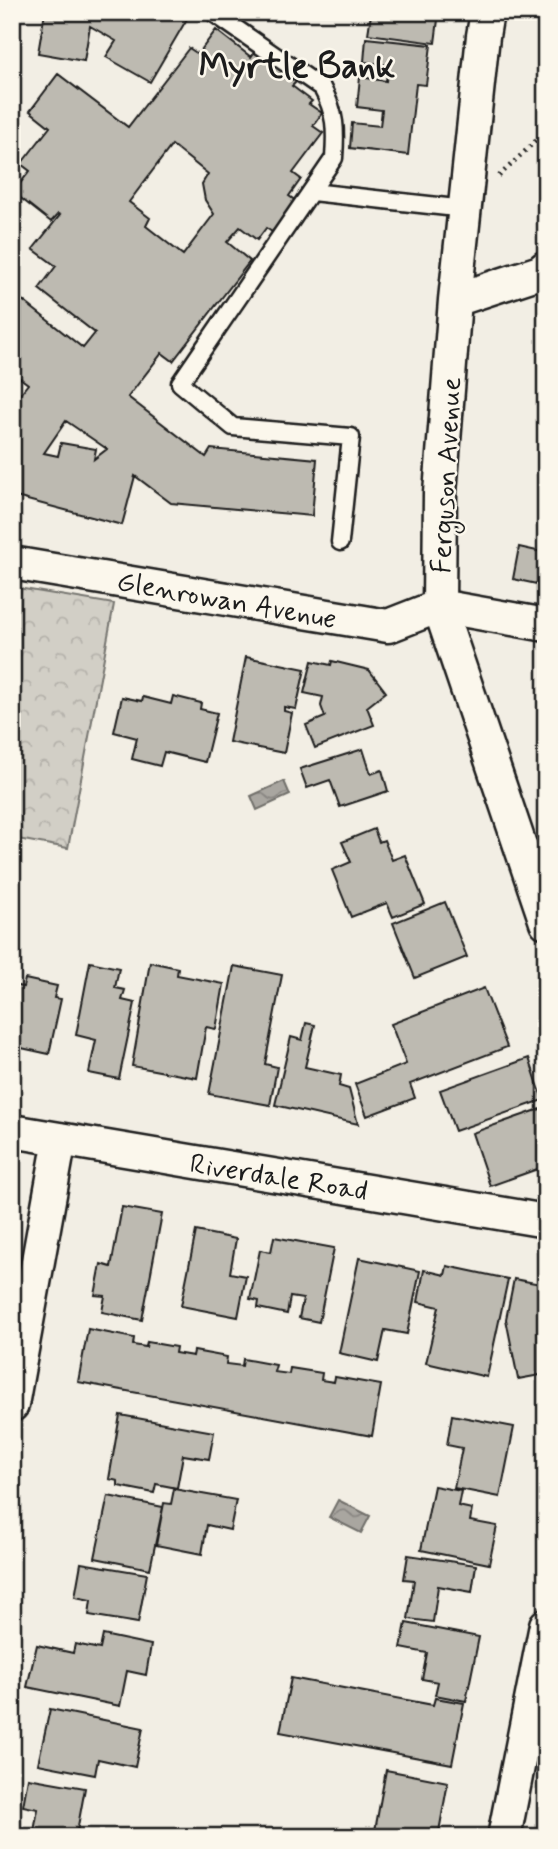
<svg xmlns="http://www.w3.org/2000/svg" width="558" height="1849" viewBox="0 0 558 1849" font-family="Mynerve,sans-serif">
	<defs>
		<pattern id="park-crowns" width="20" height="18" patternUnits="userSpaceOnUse" patternTransform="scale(1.75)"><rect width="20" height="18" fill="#d2cfc6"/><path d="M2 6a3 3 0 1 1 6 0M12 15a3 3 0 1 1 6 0" fill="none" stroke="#b4b1aa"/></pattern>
		<pattern id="water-waves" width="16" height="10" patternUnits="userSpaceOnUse" patternTransform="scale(1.75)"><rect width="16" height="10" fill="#a9a6a0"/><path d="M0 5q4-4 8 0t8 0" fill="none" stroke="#898682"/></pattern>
	</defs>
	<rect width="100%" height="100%" fill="#f2eee4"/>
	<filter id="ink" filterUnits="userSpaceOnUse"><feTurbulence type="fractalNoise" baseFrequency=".0143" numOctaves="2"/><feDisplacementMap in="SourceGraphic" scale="14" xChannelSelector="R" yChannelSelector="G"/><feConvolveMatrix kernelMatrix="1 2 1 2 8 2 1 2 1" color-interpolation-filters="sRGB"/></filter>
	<g filter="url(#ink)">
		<path fill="url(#park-crowns)" stroke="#777671" stroke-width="2" d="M12 587 114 604 68 848 12 838Z"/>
		<path fill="url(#water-waves)" stroke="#716f6b" stroke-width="2" d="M284 781 290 795 257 810 251 796Z
			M338 1500 370 1516 361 1533 329 1517Z"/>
		<path fill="#bdbab1" stroke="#1c1c1c" stroke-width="2" fill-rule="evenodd" d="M45 12H191L150 82 106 57 116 41 90 26 84 61 38 53Z
			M393 12H439L435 43 368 34 371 14 393 17Z
			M216 30 251 57 255 51 296 82 292 86 312 101 309 104 322 113 313 126 323 133 293 173 301 179 289 196 296 201 272 232 266 228 257 240 240 227 227 242 250 261 173 361 162 353 128 397 206 457 211 449 317 459 312 516 171 503 135 476 122 525 12 496V404L28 384 12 372V292L83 348 95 333 39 289 56 266 33 249 60 215 58 214 51 222 13 192 30 171 21 164 50 127 30 111 58 74 128 127 189 48 198 54ZM172 145 208 174 202 184 205 200 214 214 183 255 146 226 150 218 129 202ZM66 421 107 449 94 459 96 449 61 443 58 456 44 453Z
			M366 38 431 45 426 85 416 84 408 155 350 148 352 123 380 126 382 110 357 107 360 77 386 81 388 65 364 62Z
			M519 547 546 553V586L513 579Z
			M246 657 305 669 296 709 284 707V711L292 713 284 753 229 742Z
			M312 661 331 665 332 661 369 670 386 692 367 707 374 725 315 748 306 725 325 717 321 706 323 697 304 693Z
			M173 696 201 703 200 709 217 713 205 762 164 752 160 766 132 759 137 738 114 732 122 697 142 701 143 697 171 704Z
			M363 749 371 774 382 770 388 791 340 807 330 780 307 788 300 769Z
			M374 829 379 842 384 840 392 860 405 855 425 904 393 917 387 903 351 917 332 870 351 862 342 842Z
			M445 902 467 957 415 978 393 923Z
			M90 962 119 968 115 988 125 990 122 1000 135 1003 119 1079 89 1073 96 1040 76 1035Z
			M150 962 178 968 177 975 224 984 216 1029 206 1027 197 1078 132 1066Z
			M234 966 282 975 265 1064 277 1067 270 1105 209 1094Z
			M25 979 57 986 54 998 61 999 49 1054 12 1046V985L23 987Z
			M484 988 507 1047 410 1084 415 1098 367 1116 355 1084 406 1064 391 1024Z
			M306 1023 315 1025 305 1067 341 1075 339 1086 349 1089 358 1124 275 1105 291 1037 302 1040Z
			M529 1058 543 1100 455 1131 440 1090Z
			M546 1107V1166L490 1186 472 1133Z
			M122 1207 162 1214 142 1320 102 1312 105 1296 95 1295 101 1264 111 1267Z
			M196 1231 236 1239 230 1273 246 1276 238 1317 181 1306Z
			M274 1237 334 1248 319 1322 299 1318 303 1299 290 1297 287 1314 258 1308 259 1301 250 1299 260 1250 271 1252Z
			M359 1258 420 1271 407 1334 385 1330 378 1362 339 1353Z
			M447 1266 508 1279 487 1377 426 1363 439 1307 418 1302 424 1270 445 1275Z
			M514 1279 546 1285V1374L518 1379 506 1319Z
			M88 1329 134 1338 133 1345 146 1347 147 1342 176 1347 175 1353 193 1356 194 1351 227 1357 226 1364 242 1366 243 1359 276 1365 274 1372 289 1374 290 1368 322 1373 321 1380 334 1382 335 1377 381 1385 372 1436 78 1382Z
			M120 1415 214 1432 209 1459 183 1455 177 1488 156 1484 154 1493 118 1486V1481L109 1479Z
			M452 1415 514 1427 500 1497 454 1488 462 1448 447 1445Z
			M434 1486 461 1491 458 1506 472 1509 470 1521 497 1526 489 1564 421 1550Z
			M174 1489 236 1500 230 1530 207 1525 202 1554 156 1545 164 1503 171 1504Z
			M108 1496 163 1507 150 1569 95 1558Z
			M408 1555 476 1565 472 1592 438 1586 433 1622 408 1619 414 1580 404 1579Z
			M81 1563 147 1574 138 1623 89 1615 91 1600 75 1597Z
			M406 1623 479 1637 466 1701 435 1695 438 1682 422 1679 427 1653 401 1648Z
			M103 1635 151 1645 146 1675 127 1671 120 1706 27 1687 37 1645 73 1653 75 1644 100 1649Z
			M291 1678 433 1705 435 1698 464 1703 452 1764 280 1732Z
			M50 1709 143 1728 135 1767 98 1759 95 1775 38 1764Z
			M386 1770 448 1782 438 1837 374 1836Z
			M28 1778 85 1788 76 1837H33L38 1809 23 1806Z"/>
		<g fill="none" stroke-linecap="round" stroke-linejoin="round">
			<g stroke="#1c1c1c" stroke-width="21">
				<path id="service" d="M215 14 322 88C336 113 336 130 334 158L180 383 233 427 351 437 340 542
					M312 192 465 209"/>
			</g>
			<g stroke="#1c1c1c" stroke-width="37">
				<path id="minor" d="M487 12 483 36 455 300 440 493 439 606 546 922
					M455 300 540 272 546 267
					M12 563 388 626 439 606 546 625
					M12 1131 546 1221
					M12 1405 60 1139
					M504 1837 546 1625"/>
			</g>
			<path stroke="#1c1c1c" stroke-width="4.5" stroke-dasharray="2 5" stroke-linecap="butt" d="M499 176 546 131"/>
			<use href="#service" stroke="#fbf7ec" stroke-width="16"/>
			<use href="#minor" stroke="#fbf7ec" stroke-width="32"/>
		</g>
	</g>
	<g text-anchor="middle" stroke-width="5" stroke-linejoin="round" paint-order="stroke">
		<g font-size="28" fill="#1c1c1c" stroke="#fbf7ec">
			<text transform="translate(445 475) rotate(-87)" y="10">Ferguson Avenue</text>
			<text transform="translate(227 599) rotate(10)" y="10">Glenrowan Avenue</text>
			<text transform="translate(279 1176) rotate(9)" y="10">Riverdale Road</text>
		</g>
		<g font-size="35" font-weight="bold" fill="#1c1c1c" stroke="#fbf7ec">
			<text x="297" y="77">Myrtle Bank</text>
		</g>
	</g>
	<rect width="558" height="1849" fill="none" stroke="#fbf7ec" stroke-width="42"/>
	<rect x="21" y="21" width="516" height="1807" fill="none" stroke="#1c1c1c" stroke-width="2.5" filter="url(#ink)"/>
</svg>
